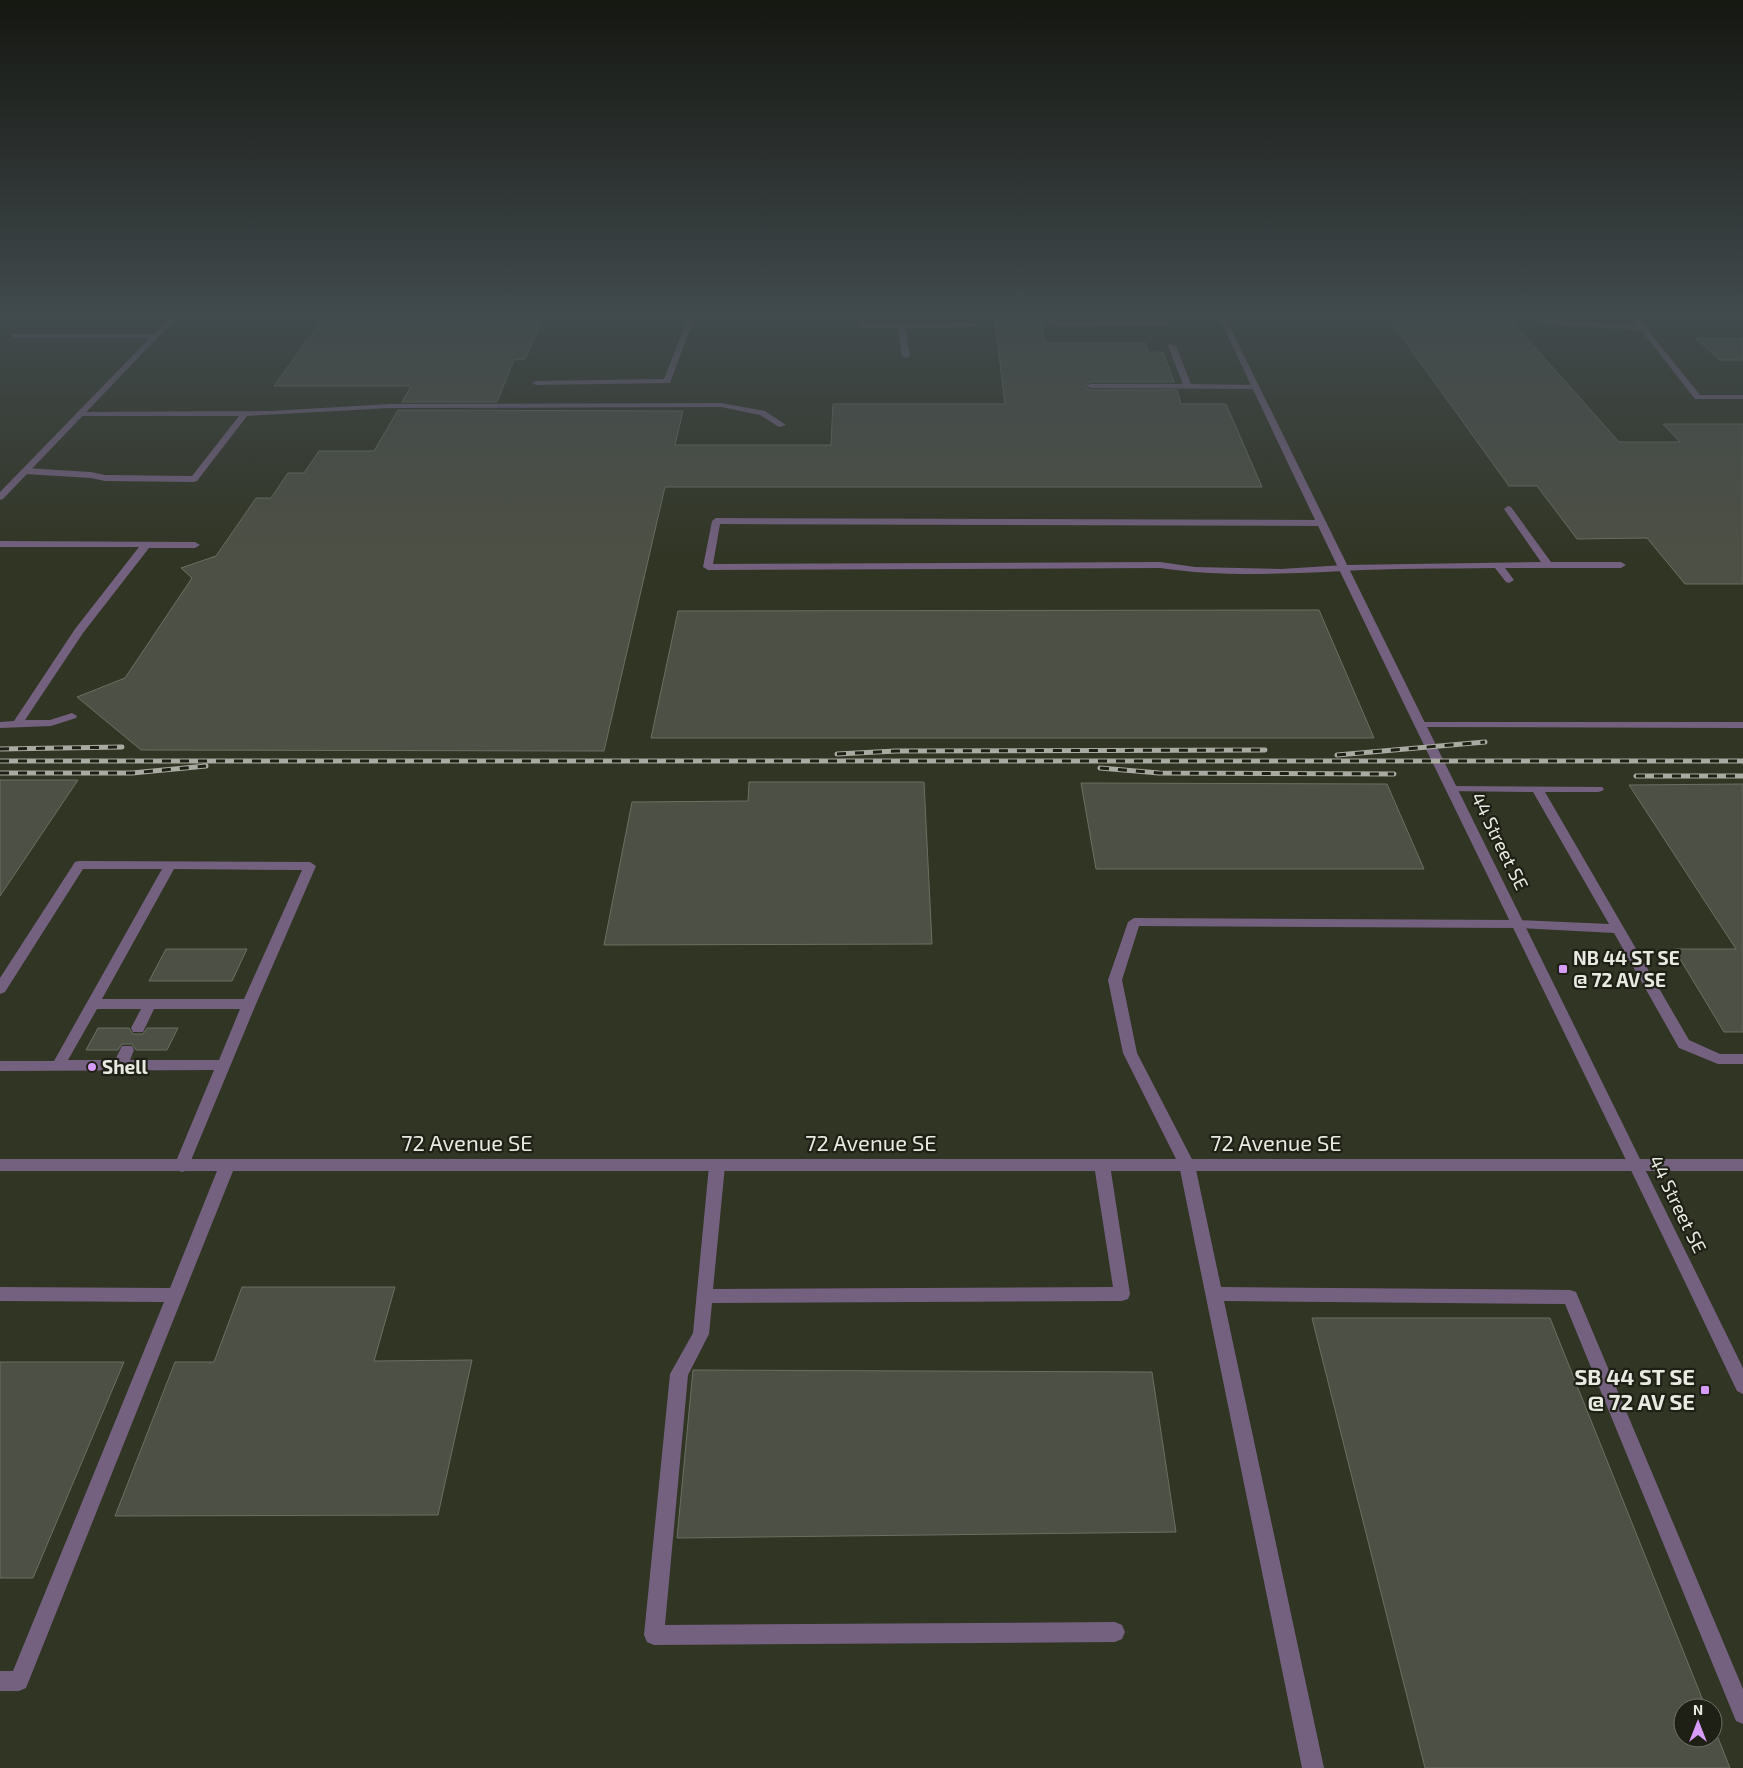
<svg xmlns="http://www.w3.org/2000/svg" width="1743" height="1768" viewBox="0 0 1743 1768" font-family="'Exo 2',sans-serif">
	<rect width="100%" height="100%" fill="#272a1f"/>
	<path fill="#313524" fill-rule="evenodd" d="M0 313H1743V1768H0ZM1683 1708H1713V1738H1683Z"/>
	<path fill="#4d5044" stroke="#6b6f62" d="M327 313H546L525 359 514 360 497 402H402L411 386H274Z
		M994 313H1040L1045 343H1145L1148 352H1163L1174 382H1090L1084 387 1090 390H1177L1181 404H1226L1262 487H665L604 751 141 750 77 697 125 678 192 578 181 568 216 556 256 498H271L288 473H304L319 451H374L398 410 683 411 675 445H831L833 404H1005Z
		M1387 316H1507L1619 442H1680L1663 424H1743V584H1685L1647 538 1577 539 1537 486H1509Z
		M1695 338H1743V360H1720Z
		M1319 610 1374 738H651L678 611Z
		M0 780H78L0 896Z
		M749 782H924L932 944 604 945 632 802 748 801Z
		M1081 783 1387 784 1424 869H1096Z
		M1743 784V1032H1724L1674 949H1736L1629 785Z
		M166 949H247L232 981H149Z
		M98 1028H129L133 1034H143L147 1028H178L167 1050H136L132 1044H122L118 1050H86Z
		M242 1287H395L374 1361 472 1360 438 1515 115 1516 175 1362H214Z
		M1312 1318H1550L1706 1708H1683V1738H1713V1725L1730 1768H1425Z
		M0 1362H124L33 1578H0Z
		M693 1370 1152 1372 1176 1532 677 1538Z"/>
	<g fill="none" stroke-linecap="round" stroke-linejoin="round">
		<path fill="#74617f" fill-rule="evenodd" d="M574 313H668L665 315 601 318Z
			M690 313H696L670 383 536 385 532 383 536 381 664 379Z
			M852 313H858L866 324 974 323 978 325 974 327 905 328 910 356 906 358 902 356 898 328H861Z
			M1047 313H1053L1056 322 1168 321 1172 323 1168 325 1053 326 1049 324Z
			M1502 313H1516L1558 321 1637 325 1626 313H1633L1635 315 1743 314V318L1639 319 1700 395H1743V399H1695L1641 330 1558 325Z
			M13 334H155L159 336 155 338H16L12 336Z
			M1169 344 1176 346 1191 384 1256 385 1260 387 1256 389 1090 388 1086 386 1090 384H1183L1168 346Z
			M721 403 765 411 786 425 779 427 760 415 721 407 390 408 247 416 197 481 194 482 105 481 91 478 25 474 21 471 25 468 91 472 105 475 192 476 239 416H77V412H80L271 411 390 404Z
			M1508 506 1511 507 1551 562H1621L1626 565 1621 568H1505L1514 580 1509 583 1506 582 1495 568C1445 569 1393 568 1343 571 1281 574 1221 577 1160 568L708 570 703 567 712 521 716 518 1323 520 1327 523 1323 526 720 524 713 564 1160 562 1195 567 1281 569 1344 565 1541 562 1504 509Z
			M0 541 195 542 200 545 195 548H149L83 633 25 720H50L72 713 77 716 76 718 51 726 0 728V722L14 721 75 629 139 547H0Z
			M1422 722H1743V728L1418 727 1417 725 1418 723Z
			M1453 786 1602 787 1604 789 1602 791 1598 792H1545L1689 1040 1720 1054H1743V1064H1718L1679 1048 1614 933 1517 928 1139 926 1122 980 1137 1053 1195 1165 1221 1287 1570 1290 1576 1292 1743 1689V1724L1736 1721 1565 1304 1224 1301 1324 1768H1302L1179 1165 1123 1053 1108 980 1128 922 1134 918 1517 920 1609 924 1533 792 1449 791 1447 789 1449 787Z
			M79 861 310 862 316 866 256 1004 187 1170 182 1172 177 1170 174 1166 214 1070 0 1071V1061H54L162 869H83L5 992 0 994V978L75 862ZM174 869 302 870 244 999H102ZM97 1009H141L131 1028 133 1032H143L154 1009H240L219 1060H130L134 1050 132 1046H122L115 1060H68Z
			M1102 1159 1107 1161 1110 1165 1130 1294 1128 1299 1122 1301 712 1303 709 1334 688 1375 665 1625 1115 1622 1122 1625 1125 1632 1122 1639 1115 1642 654 1645 647 1642 644 1635 670 1374 693 1333 709 1166 712 1162 717 1160 722 1162 725 1166 713 1289 1113 1287 1094 1165 1097 1161Z
			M227 1160 232 1162 235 1166 26 1688 19 1691H0V1671H13L164 1302 0 1301V1287L170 1288 219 1166 222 1162Z"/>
		<path fill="#74617f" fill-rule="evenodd" d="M174 313H181L3 499 0 500V492Z
			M1217 313H1223L1743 1368V1394L1737 1391C1566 1031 1386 674 1217 313Z"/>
		<path fill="#74617f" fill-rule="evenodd" d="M0 1159H1743V1171H0Z"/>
		<g stroke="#a9aba2" stroke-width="5">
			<path id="rail" d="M0 749 122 747
				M837 754 896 751 1265 750
				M1337 755 1485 742
				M0 761H1743
				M1100 768 1159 773 1394 774
				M0 773H132L206 766
				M1636 776H1743"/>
		</g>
		<use href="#rail" stroke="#1e2015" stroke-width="3" stroke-dasharray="9" stroke-linecap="butt"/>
	</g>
	<linearGradient id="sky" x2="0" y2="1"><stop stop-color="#151711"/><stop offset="0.56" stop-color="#414a4d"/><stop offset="1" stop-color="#414a4d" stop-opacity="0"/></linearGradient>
	<rect width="1743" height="560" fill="url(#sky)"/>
	<g fill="#d79bf9" stroke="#1e2015" stroke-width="2">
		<rect x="1558" y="964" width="10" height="10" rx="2.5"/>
		<circle cx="92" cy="1067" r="5"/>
		<rect x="1700" y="1385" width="10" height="10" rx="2.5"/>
	</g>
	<g text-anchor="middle" stroke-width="4.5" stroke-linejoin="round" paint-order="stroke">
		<g font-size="19" fill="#e8eae2" stroke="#1e2015">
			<text transform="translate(1500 841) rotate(64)" y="7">44 Street SE</text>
			<text transform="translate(1678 1204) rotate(64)" y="7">44 Street SE</text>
		</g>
		<g font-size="19" font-weight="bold" fill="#e8eae2" stroke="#1e2015" text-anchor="start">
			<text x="1573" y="965">NB 44 ST SE<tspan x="1573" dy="22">@ 72 AV SE</tspan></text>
			<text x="102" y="1074">Shell</text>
		</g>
		<g font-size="22" fill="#e8eae2" stroke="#1e2015">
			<text x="467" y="1151">72 Avenue SE</text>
			<text x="871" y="1151">72 Avenue SE</text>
			<text x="1276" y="1151">72 Avenue SE</text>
		</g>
		<g font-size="22" font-weight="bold" fill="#e8eae2" stroke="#1e2015" text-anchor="end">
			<text x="1695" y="1385">SB 44 ST SE<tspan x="1695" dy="25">@ 72 AV SE</tspan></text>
		</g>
	</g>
	<g transform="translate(1698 1723)"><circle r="24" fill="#1e2015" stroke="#6f7167"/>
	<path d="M0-4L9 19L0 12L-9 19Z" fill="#d79bf9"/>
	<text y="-8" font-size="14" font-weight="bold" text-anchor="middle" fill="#e8eae2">N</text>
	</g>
</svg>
